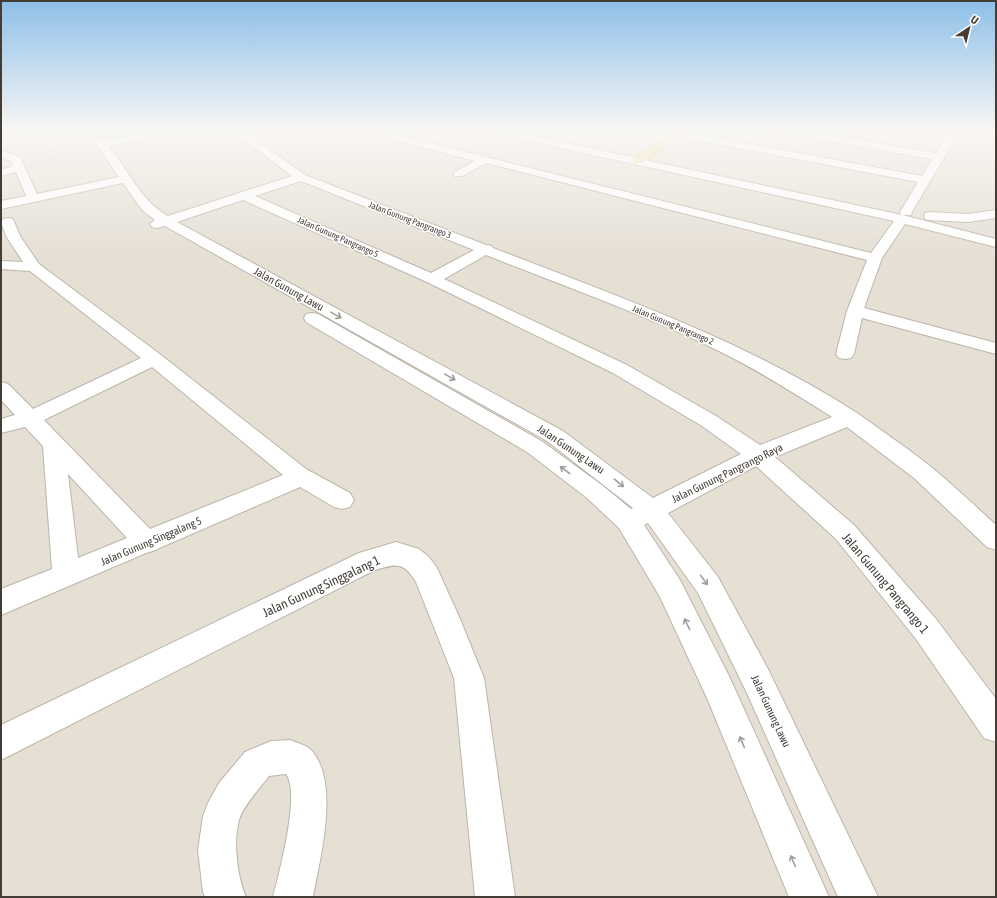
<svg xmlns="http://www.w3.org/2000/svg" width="997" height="898" viewBox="0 0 997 898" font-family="'Asap Condensed',sans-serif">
	<rect width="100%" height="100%" fill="#f1ede6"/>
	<path fill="#e5dfd4" d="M1 132H996V897H1Z"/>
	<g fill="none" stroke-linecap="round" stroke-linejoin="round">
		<g stroke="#bcb5a9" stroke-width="2">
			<path id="minor" d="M77 132H89L103 141 149 132H170L165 135 108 146C129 169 139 200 168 216L292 176 234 132H245L305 175 486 245 492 246 493 248C617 296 744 340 857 413 881 430 907 448 930 466 953 485 974 505 996 525V550L987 547 914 478 847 427 775 457 854 525 936 619 996 699V742L984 738 916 639 836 539 756 466 668 513 718 577 768 669 878 897H838L746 691 698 593 648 523 644 525 680 580 729 676 829 897H789L707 698 660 597 619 528 587 498 527 452 306 322 304 318 306 314 312 313 318 314 543 442 603 486 631 509 633 508 547 441 165 226 157 228 152 227 150 224 155 220 142 210 123 183 1 209V201L26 196 16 172 1 176V170L13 166 11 161 1 157V150L20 157 37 194 119 177 99 148ZM301 181 474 250 431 273 255 196ZM243 200 427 282 613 373 702 426 741 454 653 498 563 431 177 222ZM486 255C564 286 644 314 719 351 758 370 795 394 832 417L760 445 716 416 627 365 444 279Z
				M496 132H515L902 215 996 239V247L905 224 882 258 864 308 996 343V354L862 318 854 354 851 358 845 359 839 358 836 354 847 311 867 260 486 163 463 176H455L453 174 455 172 475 161 394 140 393 138 398 135 871 253 894 221 501 135Z
				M676 132H685L922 176 932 159 794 135 789 132H811L936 153 949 132H959L912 212 911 215H901L900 212 918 182 680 137 677 136 675 134Z
				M996 210V218L968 222 930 220 925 219 924 216 925 213 930 212 968 214Z
				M8 218 13 219 20 236 39 264 161 355 306 469 350 493 354 500 350 507 342 509 334 507 300 487 157 549 156 550 146 553 1 615V589L52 569 43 446 25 427 1 433V419L15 415 1 400V382L8 384 33 409 141 358 30 271 1 269V261L23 262 6 236 1 222 3 219ZM152 367 283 475 150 529 44 420ZM68 474 127 538 78 558Z
				M396 542 419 549 429 557 437 568 460 619 484 678 515 897H475L454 678 416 582C403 561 396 564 375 570L1 760V725L359 553Z
				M290 740C297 743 307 745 312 751 340 784 320 858 313 897H273C279 874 301 792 286 774L269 776C260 788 243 806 239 820 233 842 237 876 246 897H205L203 892 198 850 203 816 208 803 219 783 245 752 271 741Z"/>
		</g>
		<g stroke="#d9b56c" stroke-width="2">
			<path id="major" d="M676 132H688L642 163H634L633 161 634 159Z
				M953 132H977L996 135V141L958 135Z"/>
		</g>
		<path stroke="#bcb09c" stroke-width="1" stroke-dasharray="1 1" stroke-linecap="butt" d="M8 132 63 154 60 157 31 164
			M609 132 608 135 616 144"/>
		<use href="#minor" fill="#fff" fill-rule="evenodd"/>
		<use href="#major" fill="#f5d99b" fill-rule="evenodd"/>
	</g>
	<defs><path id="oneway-shaft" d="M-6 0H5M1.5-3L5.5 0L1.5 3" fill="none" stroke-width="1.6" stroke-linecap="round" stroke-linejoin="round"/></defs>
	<g stroke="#a19e9a">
		<use href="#oneway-shaft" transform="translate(336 315) rotate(29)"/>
		<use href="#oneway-shaft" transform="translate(450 377) rotate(29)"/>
		<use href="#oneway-shaft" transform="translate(565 470) rotate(-143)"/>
		<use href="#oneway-shaft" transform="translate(619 483) rotate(39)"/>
		<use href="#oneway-shaft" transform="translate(704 580) rotate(54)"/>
		<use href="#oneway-shaft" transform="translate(687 624) rotate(-116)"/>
		<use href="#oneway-shaft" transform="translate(742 742) rotate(-113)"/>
		<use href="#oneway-shaft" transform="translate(793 861) rotate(-113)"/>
	</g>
	<linearGradient id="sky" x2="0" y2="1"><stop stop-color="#8dbfe8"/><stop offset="0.51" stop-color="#f9f7f4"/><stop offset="1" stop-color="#f9f7f4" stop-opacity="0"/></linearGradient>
	<rect width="997" height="258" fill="url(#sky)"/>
	<g text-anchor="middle" stroke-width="3" stroke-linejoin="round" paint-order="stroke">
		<g font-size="9" fill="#433d36" stroke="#fff">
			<text transform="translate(410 220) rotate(21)" y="3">Jalan Gunung Pangrango 3</text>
			<text transform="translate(338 237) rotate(24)" y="3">Jalan Gunung Pangrango 5</text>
			<text transform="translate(673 325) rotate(23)" y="3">Jalan Gunung Pangrango 2</text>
		</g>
		<g font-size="11" fill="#433d36" stroke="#fff">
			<text transform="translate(289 289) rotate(29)" y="4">Jalan Gunung Lawu</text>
			<text transform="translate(571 449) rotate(34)" y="4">Jalan Gunung Lawu</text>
			<text transform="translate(727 473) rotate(-26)" y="4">Jalan Gunung Pangrango Raya</text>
			<text transform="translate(151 541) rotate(-23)" y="4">Jalan Gunung Singgalang 5</text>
			<text transform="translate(771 711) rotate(65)" y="4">Jalan Gunung Lawu</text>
		</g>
		<g font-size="13" fill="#433d36" stroke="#fff">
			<text transform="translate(886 583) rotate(50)" y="5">Jalan Gunung Pangrango 1</text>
			<text transform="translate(321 586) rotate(-25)" y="5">Jalan Gunung Singgalang 1</text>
		</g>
	</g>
	<rect width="997" height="898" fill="none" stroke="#433d36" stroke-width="4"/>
	<g transform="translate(969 28) rotate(35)" stroke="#ffffff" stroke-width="3" paint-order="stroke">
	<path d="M0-3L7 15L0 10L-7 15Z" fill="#433d36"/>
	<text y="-6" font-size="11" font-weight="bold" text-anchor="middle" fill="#433d36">U</text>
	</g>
</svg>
